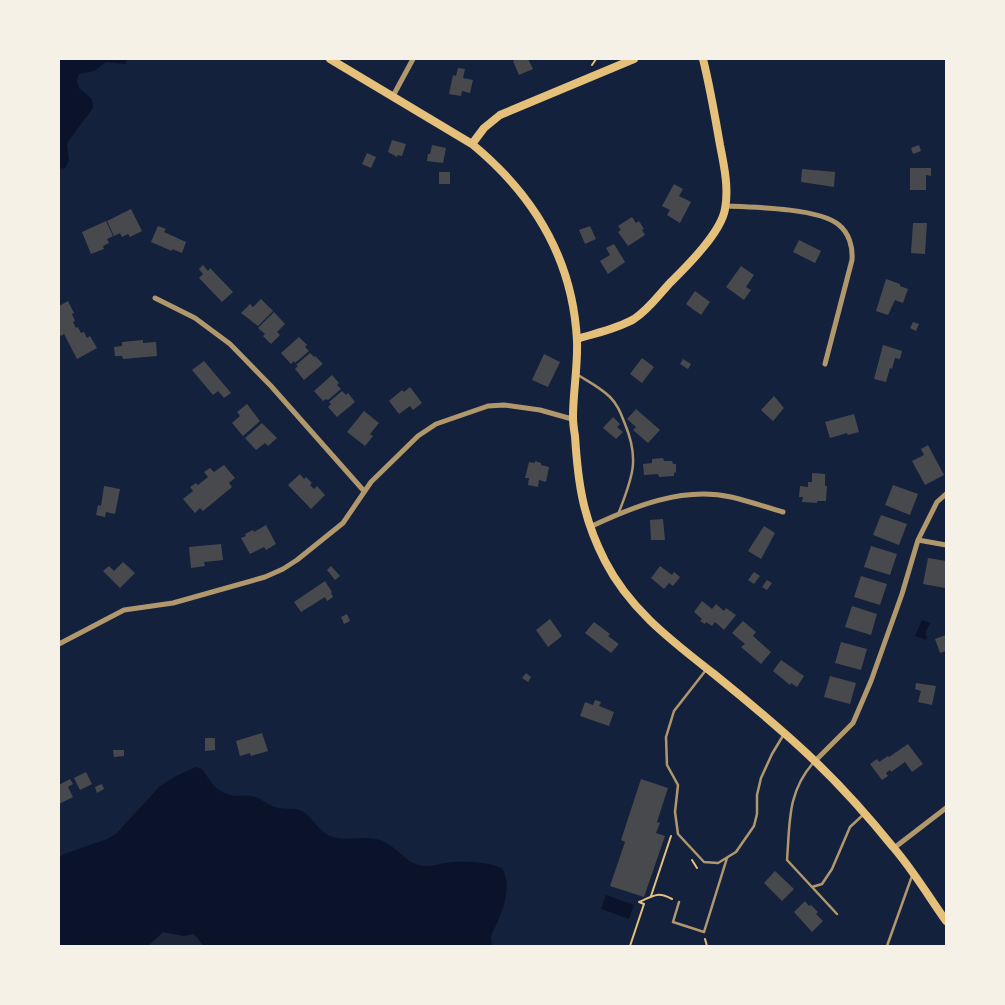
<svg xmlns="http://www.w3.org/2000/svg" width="1005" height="1005" viewBox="0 0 1005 1005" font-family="Raleway,sans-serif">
	<rect width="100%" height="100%" fill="#14213d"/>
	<path fill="#1d2539" d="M163 932 184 936 193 934 197 937 203 946H148Z"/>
	<path fill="#0b132b" d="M59 59H128L125 64 106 62 95 71 79 74 77 81 79 88 92 99 93 108 67 143 69 161 65 168 59 169Z
		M922 620 930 623 925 634 927 636 926 640 915 636Z
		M195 767 202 769C211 782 218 794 236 796 241 796 246 795 251 796 260 797 267 805 275 807 284 810 294 807 302 811 313 817 318 831 330 836 346 842 364 835 380 840 395 845 403 860 418 865 429 868 441 863 452 862 468 861 487 862 502 868 512 885 504 907 497 923 495 928 491 934 491 938 491 941 492 944 493 946H203L197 937 193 934 184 936 163 932 148 946H59V858L64 854 107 839 116 834 160 786 174 777Z
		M606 895 634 905 629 919 601 909Z"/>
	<path fill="#48494c" d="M517 59H528L533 69 519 75 513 61Z
		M458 68 465 69 463 78 473 80 470 93 462 91 461 96 449 94 453 75 456 76Z
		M392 140 406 144 402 156 398 155 397 157 388 152Z
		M432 145 446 148 443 163 427 161 428 154H430Z
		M919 145 921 151 913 154 911 148Z
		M367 153 376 157 371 168 362 164Z
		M910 168H931V176L926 175V190H910Z
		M802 169 835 172 834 187 801 182Z
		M439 172H450V184H439Z
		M674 184 683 189 679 196 691 202 680 223 667 215 670 210 662 206Z
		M131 209 142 231 130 237 128 234 122 237 120 233 114 236 107 221Z
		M632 217 636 223 639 221 644 229 642 230 645 235 628 246 618 232 621 230 618 226Z
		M106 221 113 236 107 239 109 243 103 246 104 249 91 254 82 232Z
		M913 223H927L925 254 911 253Z
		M158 226 166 229 164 232 186 242 182 253 172 249V251L151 242Z
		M590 226 596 239 585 244 579 230Z
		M799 240 821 251 815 263 793 252Z
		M614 244 625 262 608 274 600 261 610 255 606 248Z
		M203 265 208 271 210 268 233 292 222 302 199 278 203 274 199 269Z
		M741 266 754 275 746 287 751 290 744 300 726 287Z
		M886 279 900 284V286L908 289 903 303 895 300 888 315 876 311Z
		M695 291 710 302 701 315 686 304Z
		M261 299 273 311 258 326 241 313 250 304 253 307Z
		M68 301 74 313 72 314 75 321 73 322 76 328 78 327 81 333 84 332 87 338 90 336 97 348 77 359 64 334 61 336 59 333V306Z
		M274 312 285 324 277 332 280 335 271 344 263 336 265 334 258 328Z
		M913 322 919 324 916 331 910 328Z
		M299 337 307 345 305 347 309 351 295 363 294 361 291 364 281 353Z
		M143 340V343L156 342 157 356 123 359 122 356H115L114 347 122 346V342Z
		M883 345 902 351 900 359 895 358 892 369 890 368 886 382 874 379Z
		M310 353 314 357 315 356 323 364 304 380 295 369 298 366 296 365Z
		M544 354 560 362 548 387 532 380Z
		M642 358 654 367 642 383 630 374Z
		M683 359 691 364 688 369 680 364Z
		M204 361 231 393 224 398 218 391 213 395 192 370Z
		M332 375 339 383 337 385 341 389 328 400 326 399 323 401 314 391Z
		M410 387 422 403 413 410 410 406 399 414 389 401 402 390 404 392Z
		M342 391 346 395 348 393 355 402 337 417 328 407 331 404 329 402Z
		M774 396 784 408 773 421 761 410Z
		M247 404 260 421 243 436 232 423 240 416 237 412Z
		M636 409 660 430 648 443 633 430 636 427 627 419Z
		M364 411 379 423 370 434 373 436 365 446 347 432Z
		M854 414 859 432 848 435 847 433 830 438 825 422Z
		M613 417 620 424 617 427 623 432 616 439 603 428Z
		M262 423 277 438 268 446 265 443 256 450 245 438Z
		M928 445 944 475 925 485 912 461 924 455 921 449Z
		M663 458 664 461H672L673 464H676V472L674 473V476L659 477 658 474 644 475 643 464 652 463V459Z
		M535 461 541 463V465L549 467 546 482 539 480 538 487 528 485 529 478H525L529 462 535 463Z
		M224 465 235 478 229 483 232 487 203 511 200 508 195 513 183 499 193 491 190 487 196 483 198 485 208 477 204 472 210 468 214 472Z
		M812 473 825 474V486H827L826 501H817V503L802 502 803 497H799L800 486 808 487V482H812Z
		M300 474 304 479 306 477 312 483 310 485 314 489 317 486 325 495 311 509 288 485Z
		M893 485 918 494 910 515 885 505Z
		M104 486 120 489 115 514 106 512 105 517 96 515 98 505 101 506Z
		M881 515 907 524 899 545 873 535Z
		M663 519 665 540H651L650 520Z
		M266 525 276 544 266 550 264 547 250 554 241 538 246 536 245 534 253 530 254 532Z
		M764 526 775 533 761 559 748 551Z
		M221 544 223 560 204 562 205 566 191 568 189 547Z
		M871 546 897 554 890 575 864 567Z
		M928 558 946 561 945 588 923 584Z
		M123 562 135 573 120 588 103 571 109 566 114 571Z
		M331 566 340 576 335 580 327 570Z
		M660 566 672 575 674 572 680 577 673 586 669 583 664 589 651 578Z
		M754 572 760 576 754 584 748 580Z
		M861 576 887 584 880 605 854 597Z
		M767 580 772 583 767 590 762 587Z
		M325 581 332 592 331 593 333 597 327 601 325 597 301 612 294 602Z
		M702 601 712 609 716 604 724 611 726 608 736 615 724 630 715 622 712 626 706 622 705 624 700 621 702 619 694 612Z
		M852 606 877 614 871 635 845 627Z
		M347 614 350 621 344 624 341 617Z
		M550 619 562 636 548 647 536 630Z
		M743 621 756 632 753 636 771 652 761 664 741 647 745 644 732 633Z
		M594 622 610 634 608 636 619 644 611 653 585 633Z
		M946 635V651L940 653 935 639Z
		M841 642 867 649 861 670 835 663Z
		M781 660 804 676 797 687 791 683 790 685 773 671Z
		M526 673 531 677 528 682 522 678Z
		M830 676 856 683 850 704 824 697Z
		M916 683 936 686 932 705 918 702 921 691 915 689Z
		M595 700 601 702 599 706 614 712 609 726 580 716 585 702 593 705Z
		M262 733 268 751 251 756 250 753 240 756 236 741Z
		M205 738H215V750L205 751Z
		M908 744 923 764 912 772 905 762 891 772 890 770 886 773 888 776 882 780 870 764 877 759 879 762 888 756 889 757Z
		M113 750H124V756L114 757Z
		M86 772 92 784 80 790 74 778Z
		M70 779 73 784 68 787 73 797 59 804V785Z
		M641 779 668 788 657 822 660 823 656 833 665 836 644 897 610 886 625 842 621 840Z
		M102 784 104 789 97 793 95 787Z
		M775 871 794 889 782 901 764 883Z
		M805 901 809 906 811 905 818 912 816 914 823 921 812 932 794 912Z"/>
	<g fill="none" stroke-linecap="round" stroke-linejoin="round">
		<path stroke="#e5c07b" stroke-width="2" d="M592 65 596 59
			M692 860 697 868
			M651 896 671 836
			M705 939 707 946
			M630 946 644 904 639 902C653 896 657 891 672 899"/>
		<path stroke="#b1986c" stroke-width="2.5" d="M578 375C589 382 601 388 610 397 618 405 621 414 625 424 640 460 632 478 619 512
			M706 670 674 711 666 737 667 765 678 785 675 812 678 834 704 862 718 863 736 852 754 826 757 814V795L761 778 772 754 784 734
			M813 763C787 793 790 823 787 860L812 887 822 884 832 869 850 827 863 815
			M812 887 837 914
			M679 902 673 922 704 932 727 858
			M887 946 912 876"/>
		<path stroke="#b1986c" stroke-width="5" d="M393 96 413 59
			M725 206C751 207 820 208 839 225 849 233 853 247 852 260L825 364
			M155 298 195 318 230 344 271 386 364 491
			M590 527C632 507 683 486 731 497 748 501 766 507 783 512
			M918 540 946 545
			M59 644 124 610 173 603 265 577 283 569 297 560 343 523 371 482 418 436 436 424 488 406 504 405 540 410 572 419
			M814 762 853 723 871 681 902 594 918 540 937 502 946 494
			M894 848 946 808"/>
		<path stroke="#e5c07b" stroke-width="8" d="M330 59 472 144 484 128 500 115 634 59
			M472 144C534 195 573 259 577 341 578 366 573 392 573 417 573 424 574 430 575 436 578 484 583 518 605 561 630 610 672 641 714 674 740 695 766 717 791 739 826 770 864 811 893 847 913 870 929 897 946 921
			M577 339C596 333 617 329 634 319 648 310 658 296 669 284 686 267 721 233 725 209 729 188 724 165 720 145 715 116 710 87 703 59"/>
	</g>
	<rect width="1005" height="1005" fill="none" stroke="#f6f1e7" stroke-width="120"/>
</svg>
